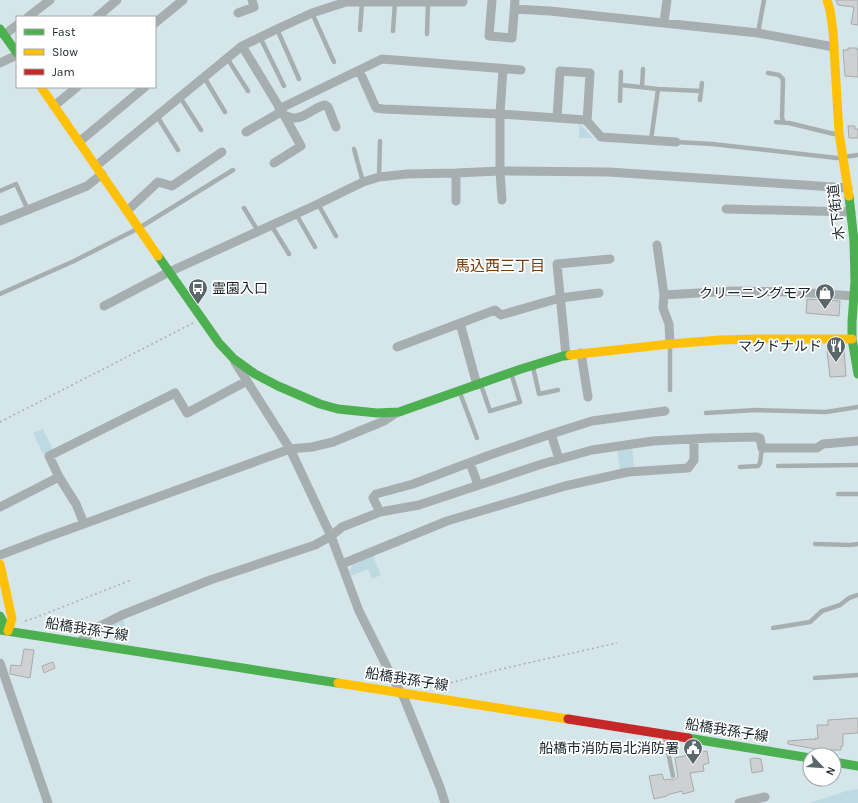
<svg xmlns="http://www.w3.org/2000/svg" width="858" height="803" viewBox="0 0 858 803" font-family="Karla,'Noto Sans JP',sans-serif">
	<rect width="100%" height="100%" fill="#d5e6eb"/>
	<path fill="#bddae2" d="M579 123 593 138H579Z
		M43 429 53 450 43 454 33 433Z
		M632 446 634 469 620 470 617 449Z
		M373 556 381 575 372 579 368 569 351 576 349 571 353 564Z
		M123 618 127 637 94 631Z
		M858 789V803H810L846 791Z"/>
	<path fill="#ced0d1" stroke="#a7abaa" d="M836 0H858V25L851 24 854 7 838 5Z
		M848 48H857V50H858V77L845 76 843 50H848Z
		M848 126H855V129H858V138H849Z
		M807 299 840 301 839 316 806 313Z
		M844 350 846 376 830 377 827 351Z
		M24 649 34 650 30 678 10 674V672L11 665 21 666Z
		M53 662 55 668 44 673 42 666Z
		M858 718V733L843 734V746H841V750H821L788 744V741L812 739 815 740V738L818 739 817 725H828V720Z
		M707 751 709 763 703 765 704 771 690 773 694 791 683 794 682 791 667 795V796L654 799 649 776 662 774 664 780 670 779 674 780 678 777 675 758Z
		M755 758 761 759 763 771 752 773 750 759Z"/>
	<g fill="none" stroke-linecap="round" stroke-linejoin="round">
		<path stroke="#a7afb1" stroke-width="1.5" stroke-dasharray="2 3" stroke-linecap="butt" d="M0 422 193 323
			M25 621 32 619 131 580
			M442 687 447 684 497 670 617 643"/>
		<path stroke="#a7aeb0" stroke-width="4.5" d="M312 13 334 62
			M277 29 299 79
			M360 30 362 2
			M393 31 395 2
			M758 33 764 0
			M427 34 428 2
			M260 37 284 86
			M227 58 248 91
			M768 73 779 75 783 79 782 118 784 123
			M204 77 225 112
			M621 85 658 89 701 91
			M642 87 643 69
			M180 97 201 130
			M700 100 702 83
			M620 101 621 72
			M157 116 178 150
			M776 122 789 123 834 134 837 133
			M651 140 658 89
			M676 142 712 144 837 158 858 155
			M354 149 363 182
			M379 177 380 141
			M0 191 16 184 28 210
			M318 204 336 236
			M244 208 258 231
			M296 214 315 247
			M271 225 289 254
			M0 294 74 261 139 228 233 170
			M670 346V390
			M533 367 539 394 558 390
			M481 385 490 411 520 402 511 373
			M460 393 477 438
			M706 413 756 410 826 412 858 407
			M778 466 858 465
			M740 467 758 466 760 463 762 448
			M838 494H858
			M815 544 850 545 858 544
			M773 628 810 622 822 611 840 605 849 598 858 595
			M815 678 858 675
			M665 738 673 776"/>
		<path stroke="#a7aeb0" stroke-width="9" d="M492 0 489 36 512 38 515 0
			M514 9 550 11 758 33 834 47
			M238 13 254 7 252 0
			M28 17 50 0
			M97 17 117 0
			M664 22 667 0
			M155 23 183 0
			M4 35 17 25
			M242 46 284 115 301 146 274 163
			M0 63 17 55
			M359 70 376 108 383 109 500 114 503 69
			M54 106 77 87
			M279 109 382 59 521 70
			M284 115C287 116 291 118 294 118 304 119 314 107 325 105L328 107 336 127
			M557 118 560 71 590 73 587 122
			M246 132 281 112
			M79 142 145 87
			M96 166 242 46 277 29 312 13 346 2H463V0
			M456 173V201
			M502 200 500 171V114L586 120 601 137 676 142
			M726 209 851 212
			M127 211 158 182 172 186 222 152
			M0 221 87 186 102 174
			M657 245 664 295 663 308 669 324 670 344
			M664 295 732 291 795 292 854 296
			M104 306 169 272 318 204 363 182 379 177 407 174 456 173 500 171 609 172 848 188
			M460 323 477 385
			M397 347 495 310 501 315 560 298 599 293
			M581 353 588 397
			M566 356 557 264 610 259
			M235 362 290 449 331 536 359 611 392 677 404 698 440 787 445 803
			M551 434 592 421 665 411
			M470 463 478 485
			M0 507 59 477
			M380 512 373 498 376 494 413 484 487 456 551 434 559 459
			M84 524 76 504 59 477 49 456 175 393 187 413 247 381
			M0 555 45 538 290 449 312 447 333 442 384 421 396 413
			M342 564 447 521 565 486 628 472 688 468 694 460V439
			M80 642 96 628 122 615 210 580 315 545 331 536 342 527 380 512 419 505 542 464 592 450 653 441 709 438 757 437 760 438 762 448H817L823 444 858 441
			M0 663 48 803
			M739 803 765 797"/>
		<path stroke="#4caf50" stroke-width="9" d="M0 29 17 53
			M849 196 854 241 855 281 852 322V339L858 374
			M158 256 219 343 234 359 255 374 278 386 320 404 338 409 377 413 399 412 521 369 563 356 570 355
			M0 616 8 631
			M0 630 338 683
			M688 738 810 758
			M834 762 858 766"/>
		<path stroke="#ffc107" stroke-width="9" d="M827 0 830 10 833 31 839 133 849 196
			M41 87 158 256
			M570 355 670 344 720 340 757 339H852
			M0 564 12 619 8 631
			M338 683 568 719"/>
		<path stroke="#c62828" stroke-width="9" d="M568 719 688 738"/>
	</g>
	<defs>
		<g id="bus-pin" transform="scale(1)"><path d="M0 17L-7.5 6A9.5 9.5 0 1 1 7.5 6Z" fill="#5a676b" stroke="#fff"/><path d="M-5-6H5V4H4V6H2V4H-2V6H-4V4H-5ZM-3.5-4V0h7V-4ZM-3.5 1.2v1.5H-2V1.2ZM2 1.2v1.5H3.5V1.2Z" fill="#fff"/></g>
		<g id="shop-pin" transform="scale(1)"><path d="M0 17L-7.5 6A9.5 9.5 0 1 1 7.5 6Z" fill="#5a676b" stroke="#fff"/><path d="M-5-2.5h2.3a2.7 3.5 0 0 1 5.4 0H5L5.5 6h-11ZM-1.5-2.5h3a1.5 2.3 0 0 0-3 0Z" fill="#fff"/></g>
		<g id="restaurant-pin" transform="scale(1)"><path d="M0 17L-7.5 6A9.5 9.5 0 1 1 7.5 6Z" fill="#5a676b" stroke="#fff"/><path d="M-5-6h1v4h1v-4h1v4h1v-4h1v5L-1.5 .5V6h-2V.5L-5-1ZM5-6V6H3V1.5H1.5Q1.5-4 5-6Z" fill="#fff"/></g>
		<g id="civic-pin" transform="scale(1)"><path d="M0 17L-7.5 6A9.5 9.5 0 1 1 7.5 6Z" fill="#5a676b" stroke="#fff"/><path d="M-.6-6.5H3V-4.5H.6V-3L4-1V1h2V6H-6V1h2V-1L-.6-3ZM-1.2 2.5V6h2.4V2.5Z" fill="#fff"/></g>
	</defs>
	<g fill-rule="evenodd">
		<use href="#bus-pin" x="198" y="288"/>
		<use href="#shop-pin" x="825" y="293"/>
		<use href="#restaurant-pin" x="836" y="346"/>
		<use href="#civic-pin" x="693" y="748"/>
	</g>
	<g text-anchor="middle" stroke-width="3.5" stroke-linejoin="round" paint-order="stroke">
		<g font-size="14" fill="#172326" stroke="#fff">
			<text transform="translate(836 212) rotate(-97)" y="5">木下街道</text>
			<text transform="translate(87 629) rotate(9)" y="5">船橋我孫子線</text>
			<text transform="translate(407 679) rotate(9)" y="5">船橋我孫子線</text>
			<text transform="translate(727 730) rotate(9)" y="5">船橋我孫子線</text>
		</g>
		<g font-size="14" fill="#172326" stroke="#fff" text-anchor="end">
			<text x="212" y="293" text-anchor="start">霊園入口</text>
			<text x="811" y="298">クリーニングモア</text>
			<text x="822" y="351">マクドナルド</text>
			<text x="679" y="753">船橋市消防局北消防署</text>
		</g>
		<g font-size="15" fill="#753b06" stroke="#fff">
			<text x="500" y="271">馬込西三丁目</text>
		</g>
	</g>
	<rect x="16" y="16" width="140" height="72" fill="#ffffff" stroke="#a2a7a8"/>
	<rect x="24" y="29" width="20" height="6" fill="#4caf50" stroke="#a2a7a8"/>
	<text x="52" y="36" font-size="12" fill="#172326">Fast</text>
	<rect x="24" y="49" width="20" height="6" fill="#ffc107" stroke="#a2a7a8"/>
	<text x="52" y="56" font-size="12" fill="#172326">Slow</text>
	<rect x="24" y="69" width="20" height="6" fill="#c62828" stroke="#a2a7a8"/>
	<text x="52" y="76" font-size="12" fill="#172326">Jam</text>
	<g transform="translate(822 767) rotate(115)"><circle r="19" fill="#ffffff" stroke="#a2a7a8"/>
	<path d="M0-3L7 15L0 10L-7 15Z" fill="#5a676b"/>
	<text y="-6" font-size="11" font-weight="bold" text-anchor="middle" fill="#172326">N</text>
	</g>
</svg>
